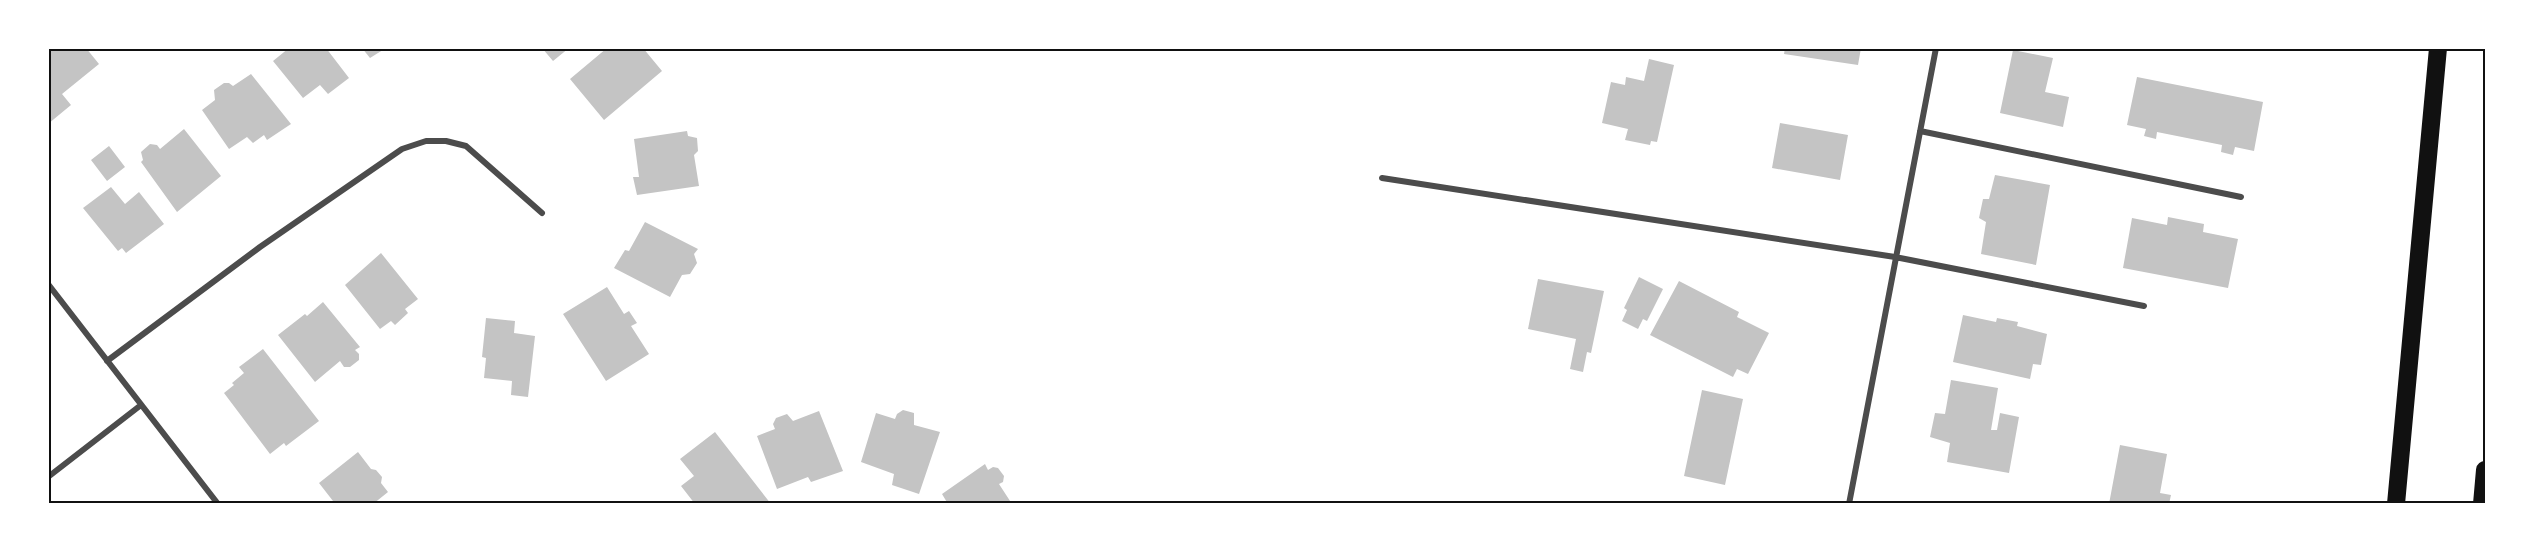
<svg xmlns="http://www.w3.org/2000/svg" width="2533" height="552" viewBox="0 0 2533 552" font-family="'Archivo Narrow',sans-serif">
	<rect width="100%" height="100%" fill="#fff"/>
	<path fill="#c4c4c4" d="M48 48H86L99 64 62 94 71 105 48 124Z
		M289 48H326L349 78 328 94 320 85 303 98 273 61Z
		M362 48H386L370 58Z
		M542 48H569L553 61Z
		M607 48H643L662 71 604 120 570 79Z
		M1785 48H1861L1858 65 1784 54Z
		M2013 50 2053 58 2045 92 2069 97 2063 127 2000 113Z
		M1649 59 1674 65 1657 142 1651 141 1650 145 1625 140 1628 129 1602 123 1611 82 1625 85 1626 77 1644 81Z
		M251 74 291 124 267 140 264 135 253 143 247 137 229 149 202 110 215 100 214 90 224 83H229L233 86Z
		M2137 77 2263 102 2254 151 2235 147 2233 155 2221 152 2222 145 2157 132 2156 139 2144 136 2146 129 2127 125Z
		M1780 123 1848 135 1840 180 1772 168Z
		M184 129 221 176 177 212 141 162 143 160 141 152 150 144 157 145 160 149Z
		M687 131 688 136 697 138 698 151 694 155 699 186 637 195 633 177H639L634 139Z
		M109 146 125 167 107 181 91 160Z
		M1995 175 2050 185 2036 265 1981 254 1986 222 1979 218 1983 199H1989Z
		M111 187 125 204 139 192 164 224 126 253 122 248 118 251 83 208Z
		M2168 217 2204 224 2203 232 2238 239 2228 288 2123 268 2132 218 2167 225Z
		M645 222 698 249 694 254 697 263 690 274 682 275 670 297 614 268 625 250 629 251Z
		M381 253 418 299 405 309 408 313 395 325 391 321 380 329 345 285Z
		M1639 277 1663 289 1647 321 1643 319 1638 329 1622 321 1627 310 1624 308Z
		M1538 279 1604 291 1591 353 1587 352 1583 372 1570 369 1576 339 1528 329Z
		M1679 281 1739 312 1737 317 1769 333 1748 374 1737 369 1733 377 1650 335Z
		M607 287 624 314 629 311 637 323 631 326 649 354 606 381 563 314Z
		M323 302 360 347 355 350 359 354V360L350 367H344L340 361 315 382 278 335 305 314 307 316Z
		M1963 315 1996 322 1997 318 2018 322 2017 326 2047 334 2041 365 2033 364 2030 379 1953 362Z
		M486 318 515 321 514 333 535 336 528 397 511 395 512 381 484 378 486 358 482 357Z
		M263 349 319 421 286 446 284 443 270 454 224 393 234 385 232 383 244 373 239 367Z
		M1951 380 1998 388 1991 430H1997L2000 413 2019 417 2009 473 1947 462 1950 443 1930 437 1935 413 1945 414Z
		M1702 390 1743 399 1725 485 1684 476Z
		M903 410 914 413V425L940 432 919 494 892 485 894 474 861 462 876 413 895 419 897 414Z
		M819 411 843 471 811 482 808 477 777 489 757 436 775 429 773 424 776 418 787 414 793 421Z
		M715 432 771 504H695L681 486 694 476 680 459Z
		M2120 445 2167 454 2160 493 2171 495 2169 504H2109Z
		M358 452 371 469 376 470 382 477 381 483 388 492 373 504H328L333 501 319 483Z
		M985 464 988 470 993 467 998 468 1004 476 1003 482 999 484 1012 504H948L942 494Z"/>
	<g fill="none" stroke-linecap="round" stroke-linejoin="round">
		<path stroke="#4c4c4c" stroke-width="6" d="M1920 131 2241 197
			M1382 178 1895 257 2144 306
			M48 284 218 504
			M107 361 260 247 402 149 426 141H446L466 146 542 213
			M48 477 141 405
			M1849 504 1936 48"/>
		<path stroke="#111" stroke-width="18" d="M2396 504 2438 48
			M2482 504 2485 470"/>
	</g>
	<rect width="2533" height="552" fill="none" stroke="#ffffff" stroke-width="99"/>
	<rect x="50" y="50" width="2434" height="452" fill="none" stroke="#111" stroke-width="2"/>
</svg>
